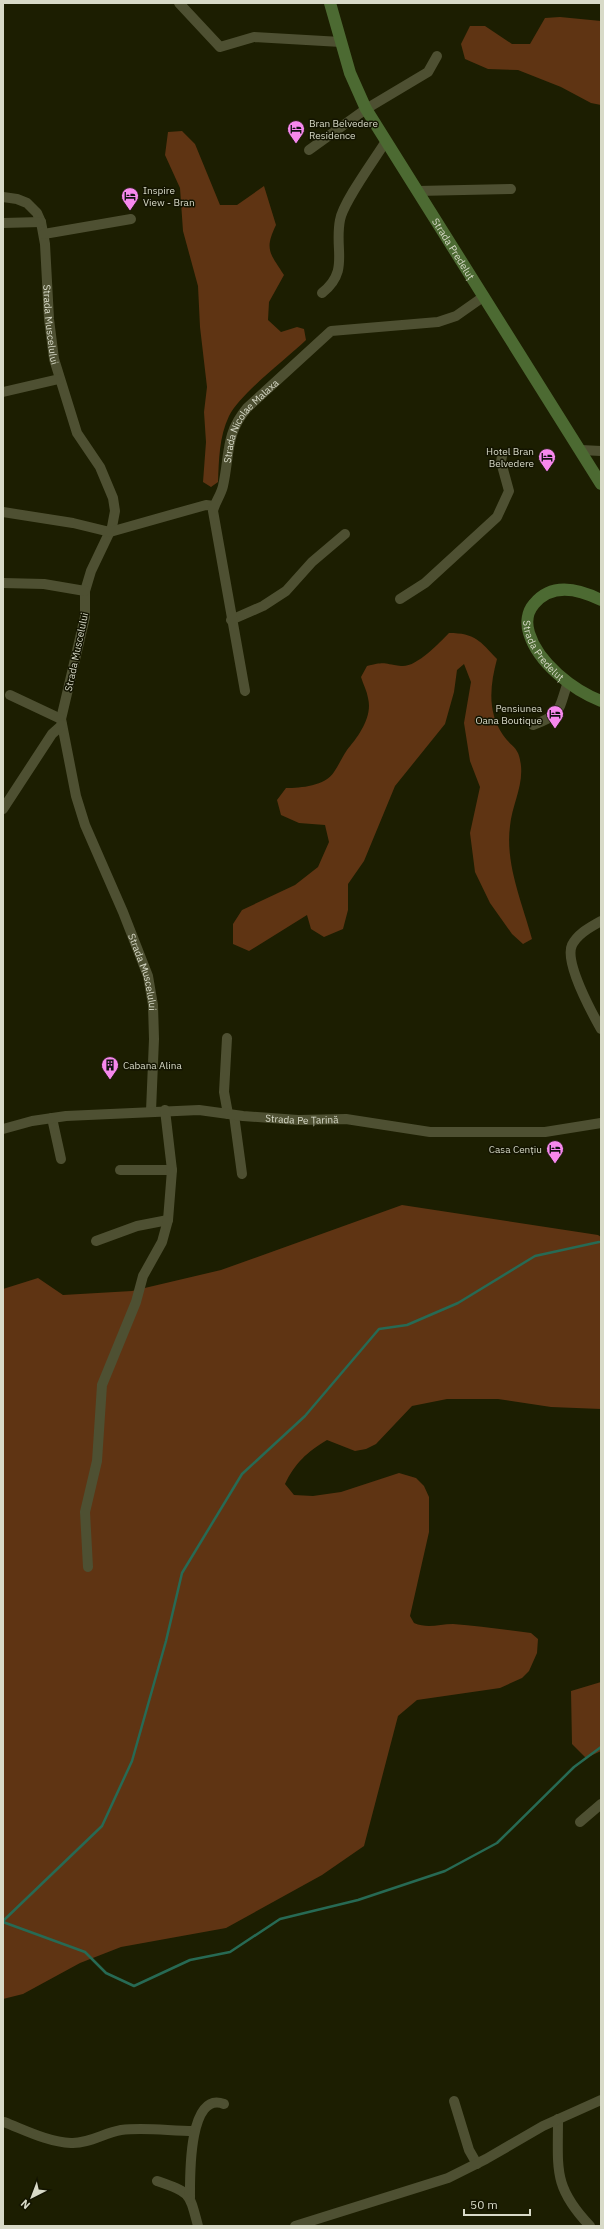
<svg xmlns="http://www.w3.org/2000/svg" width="604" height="2229" viewBox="0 0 604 2229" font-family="'IBM Plex Sans',sans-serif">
	<rect width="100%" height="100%" fill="#1c1e01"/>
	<path fill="#5f3413" d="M560 17 601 21V105L591 103 561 87 518 70 488 69 465 59 461 44 470 26H485L512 44H530L545 18Z
		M182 131 195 144 220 205H237L264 186 276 225C264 250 270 253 284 275L269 302 268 320 281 332 297 327 304 329 306 340C286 359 240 394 229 416 219 437 219 460 218 482L211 487 203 482 206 442 204 412 207 387 200 327 198 286 183 231 180 188 165 155 168 132Z
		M449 633C475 633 480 641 497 659 490 685 487 712 503 735 513 749 519 746 521 766 523 787 512 805 510 826 505 864 522 902 532 939L523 944 512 934 490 903 475 872 470 833 480 787 470 761 464 723 471 682 464 664 457 670 454 692 445 724 395 786 364 861 348 884V910L343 929 324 937 311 929 307 915 249 951 233 944V924L242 910 295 885 318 867 329 842 325 825 299 823 281 815 277 800 286 788C301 788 325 786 334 772 339 765 342 757 347 750 358 737 373 717 368 698 367 691 363 684 361 677L367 666C387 661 383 664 401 666 416 668 439 643 449 633Z
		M402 1205 598 1235 601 1237V1409L551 1407 498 1399H447L412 1406 376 1444 366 1449 355 1451 327 1440C307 1452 295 1463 285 1484L294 1495 313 1496 341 1492 399 1473 416 1478 424 1486 429 1497V1532L410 1616 414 1623C428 1629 439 1624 453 1624 479 1626 506 1630 531 1633L538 1639 537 1653 529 1671 522 1678 500 1688 417 1700 398 1716 364 1846 322 1875 226 1928 121 1947 80 1963 23 1994 3 1999V1289L38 1278 63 1295 132 1291 221 1270Z
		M601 1682V1751L586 1758 572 1744 571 1691Z"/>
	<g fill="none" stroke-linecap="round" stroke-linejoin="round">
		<path stroke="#276a54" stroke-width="2.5" d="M3 1921 102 1826 132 1761 166 1641 182 1573 242 1474 305 1416 379 1329 407 1325 458 1303 535 1256 599 1242
			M3 1922 85 1952 106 1973 134 1986 190 1960 230 1952 280 1919 358 1900 445 1871 497 1843 574 1767 601 1747"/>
		<g stroke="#4e5032" stroke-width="10">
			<path d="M179 3 220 47 254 37 341 42"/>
			<path d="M309 150 366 109 428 72 437 56"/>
			<path d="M417 191 511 189"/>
			<path id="s1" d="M3 197 17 199 27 203 37 213 41 222 45 244 49 319 54 359 77 433 100 467 113 498 115 511 112 527 91 571 85 591V617L61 719 76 796 85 825 123 912 148 976 153 1005 154 1039 151 1111"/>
			<path d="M3 223 41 222"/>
			<path d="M44 234 131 219"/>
			<path d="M322 293C350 271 334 250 340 220 343 202 375 159 386 141"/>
			<path d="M3 392 59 379"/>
			<path d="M581 450 601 451"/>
			<path d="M3 512 73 523 110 532 188 510 206 505 214 506"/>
			<path d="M3 583 44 584 85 591"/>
			<path d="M400 599 425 583 497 517 509 491 501 462 502 456"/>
			<path d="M231 620 263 606 286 591 312 562 345 534"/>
			<path id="s2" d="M245 691 213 511C215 502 221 495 223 486 230 455 225 434 247 408L331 331 438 322 456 316 483 297"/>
			<path d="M10 695 61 719"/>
			<path d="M533 725C563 714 558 710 568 682"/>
			<path d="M3 809 52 734 62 725"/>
			<path d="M601 921C591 927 578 933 572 945 564 962 592 1013 601 1029"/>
			<path d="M227 1038 224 1092 228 1114"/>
			<path d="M234 1115 242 1174"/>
			<path d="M52 1118 61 1159"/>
			<path id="s3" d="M3 1129 32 1121 66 1116 199 1110 243 1116 298 1120 346 1119 430 1132H545L601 1123"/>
			<path d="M120 1170H172"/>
			<path d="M96 1241 137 1226 168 1220"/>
			<path d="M88 1567 85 1512 97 1461 102 1385 136 1302 143 1276 162 1242 168 1220 172 1170 165 1110"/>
			<path d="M580 1822 601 1804"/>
			<path d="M454 2101 469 2150 477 2164"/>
			<path d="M558 2119C558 2170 553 2187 590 2226"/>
			<path d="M4 2122C25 2130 48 2142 71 2143 88 2144 104 2133 121 2130 145 2127 170 2131 194 2131"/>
			<path d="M157 2181C191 2193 189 2192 198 2226"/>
			<path d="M190 2198C190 2179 188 2090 224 2104"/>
			<path d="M295 2226 448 2178 486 2159 543 2126 601 2100"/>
		</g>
		<g stroke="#4c6a32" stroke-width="12">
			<path id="s4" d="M330 3 350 73 366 109 601 484"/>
			<path id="s5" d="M601 600C579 589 552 582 534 604 527 612 526 623 529 633 538 663 573 690 601 701"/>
		</g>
	</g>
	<defs>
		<g id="hotel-pin" transform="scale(0.9)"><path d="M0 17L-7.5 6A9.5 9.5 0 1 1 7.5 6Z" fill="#f688ed" stroke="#131400"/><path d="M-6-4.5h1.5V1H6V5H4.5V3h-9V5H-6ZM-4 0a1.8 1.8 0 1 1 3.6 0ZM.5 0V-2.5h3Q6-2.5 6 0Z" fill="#111"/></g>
		<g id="building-pin" transform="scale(0.9)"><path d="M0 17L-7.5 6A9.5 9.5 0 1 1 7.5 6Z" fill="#f688ed" stroke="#131400"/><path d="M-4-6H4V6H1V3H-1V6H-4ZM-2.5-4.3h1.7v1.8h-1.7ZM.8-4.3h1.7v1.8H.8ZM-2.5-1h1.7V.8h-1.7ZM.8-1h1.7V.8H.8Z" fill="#111"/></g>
	</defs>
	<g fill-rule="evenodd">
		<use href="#hotel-pin" x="296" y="129"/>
		<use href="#hotel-pin" x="130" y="196"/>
		<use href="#hotel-pin" x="547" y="457"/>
		<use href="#hotel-pin" x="555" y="714"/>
		<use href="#building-pin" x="110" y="1065"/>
		<use href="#hotel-pin" x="555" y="1149"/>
	</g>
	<g text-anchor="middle" stroke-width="3" stroke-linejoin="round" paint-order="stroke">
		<g font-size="10" fill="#d8dac8" stroke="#131400" text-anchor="start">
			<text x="309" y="127">Bran Belvedere<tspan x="309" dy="12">Residence</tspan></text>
			<text x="143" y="194">Inspire<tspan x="143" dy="12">View - Bran</tspan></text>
			<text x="534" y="455" text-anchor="end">Hotel Bran<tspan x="534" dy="12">Belvedere</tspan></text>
			<text x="542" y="712" text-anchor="end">Pensiunea<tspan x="542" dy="12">Oana Boutique</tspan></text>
			<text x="123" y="1069">Cabana Alina</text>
			<text x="542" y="1153" text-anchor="end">Casa Cențiu</text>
		</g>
		<g font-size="10" fill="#d8dac8" stroke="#131400">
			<text dy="4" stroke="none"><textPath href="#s4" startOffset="277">Strada Predeluț</textPath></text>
			<text dy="4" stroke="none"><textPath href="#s1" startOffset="152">Strada Muscelului</textPath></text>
			<text dy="4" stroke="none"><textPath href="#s2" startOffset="283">Strada Nicolae Malaxa</textPath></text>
			<text dy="4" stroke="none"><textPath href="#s5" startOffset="126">Strada Predeluț</textPath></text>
			<text transform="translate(76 652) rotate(-78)" y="4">Strada Muscelului</text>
			<text dy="4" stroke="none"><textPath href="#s1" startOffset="836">Strada Muscelului</textPath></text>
			<text dy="4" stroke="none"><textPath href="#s3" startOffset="301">Strada Pe Țarină</textPath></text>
		</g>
	</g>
	<rect width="604" height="2229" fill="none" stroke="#d8dac8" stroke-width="8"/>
	<g transform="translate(32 2197) rotate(222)" stroke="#131400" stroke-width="3" paint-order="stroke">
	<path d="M0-3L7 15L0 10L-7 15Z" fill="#d8dac8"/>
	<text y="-6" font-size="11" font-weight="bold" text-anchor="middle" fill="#d8dac8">N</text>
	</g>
	<path d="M464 2209v6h66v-6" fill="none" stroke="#d8dac8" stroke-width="2"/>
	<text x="470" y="2209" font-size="12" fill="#d8dac8" stroke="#131400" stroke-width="3" paint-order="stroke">50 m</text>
</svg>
